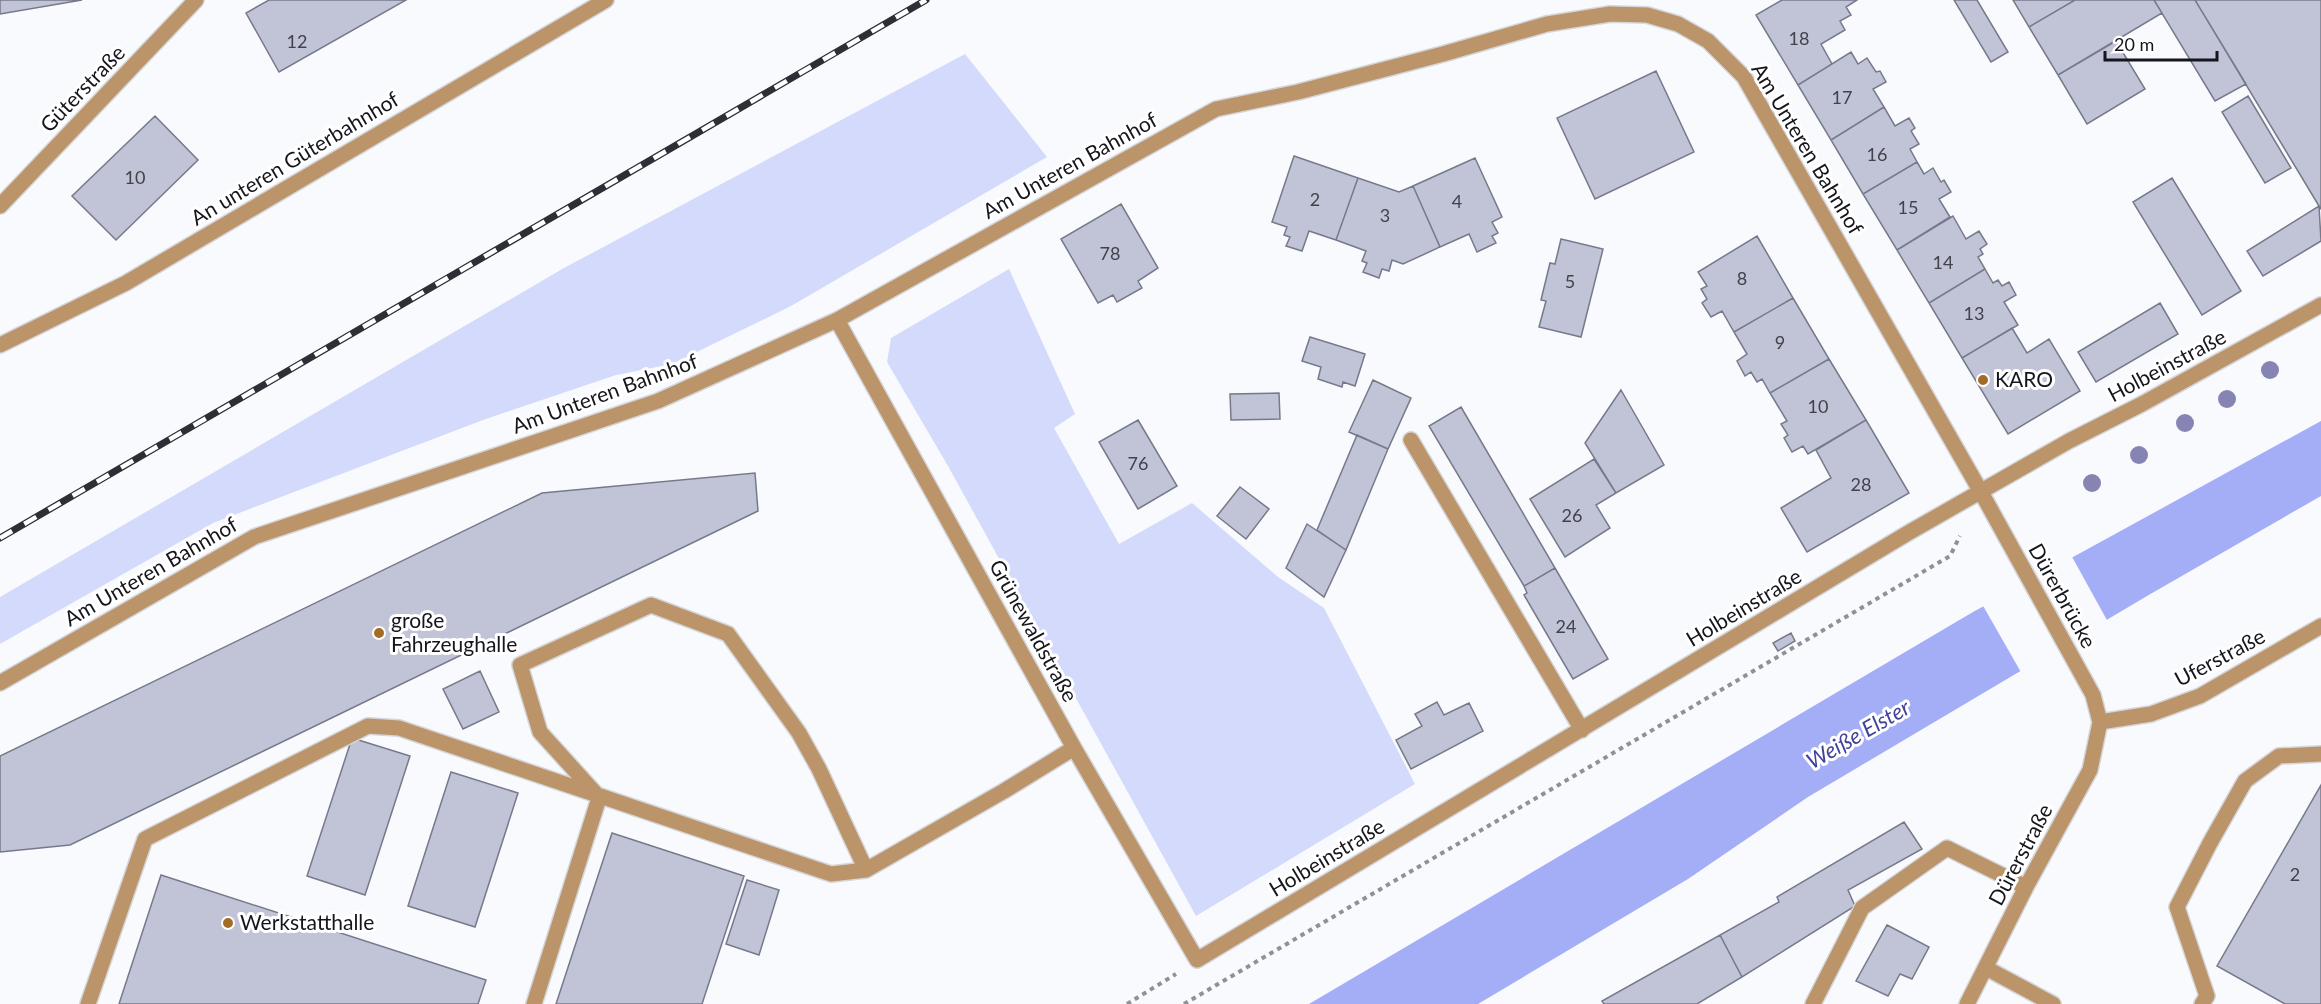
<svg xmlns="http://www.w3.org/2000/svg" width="2321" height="1004" viewBox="0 0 2321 1004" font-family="Lato,sans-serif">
	<rect width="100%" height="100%" fill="#f9fafe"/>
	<path fill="#d4dafc" d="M965 54 1047 157 791 306 672 364 616 375 483 420 213 523 0 644V597L564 268Z
		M1009 269 1075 414 1054 428 1119 544 1192 503 1278 577 1324 608 1415 784 1196 916 948 466 887 362 891 338Z"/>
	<path fill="#a4aef7" d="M2321 421V496L2147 596 1808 797 1688 879 1478 1004H1309L1973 612Z"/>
	<path fill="#f9fafe" d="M2071 555 2108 622 2022 674 1982 604Z"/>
	<path fill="#c1c4d7" stroke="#76798a" stroke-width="1.5" d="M0 0H82L0 14Z
		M269 0H406L279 72 246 13Z
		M1782 0H1857L1846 7 1851 15 1840 21 1845 30 1821 44 1832 64 1798 85 1756 15Z
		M1954 0H1977L2008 52 1991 62Z
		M2013 0H2075L2029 27Z
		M2075 0H2154L2162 13 2058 75 2029 27Z
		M2154 0H2195L2246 84 2215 101Z
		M2195 0H2321V209L2319 206Z
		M2116 41 2145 89 2087 124 2058 75Z
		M1851 52 1858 64 1867 58 1876 72 1880 71 1886 82 1873 89 1884 107 1831 140 1798 85Z
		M1656 71 1694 152 1595 199 1557 118Z
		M2248 96 2291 168 2265 183 2222 112Z
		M1884 107 1895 126 1909 118 1915 128 1911 131 1919 144 1910 149 1917 162 1863 194 1831 140Z
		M155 116 198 160 116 240 72 196Z
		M1294 156 1358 178 1336 240 1309 231 1302 251 1286 246 1290 237 1284 235 1287 227 1272 222Z
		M1475 158 1502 217 1492 222 1498 233 1492 236 1496 243 1477 252 1469 234 1440 247 1413 186Z
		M1917 162 1924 174 1933 168 1941 182 1944 180 1951 192 1939 199 1950 217 1897 250 1863 194Z
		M1358 178 1399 192 1413 186 1440 247 1403 264 1392 260 1389 271 1382 269 1379 278 1363 272 1367 263 1362 261 1366 251 1336 240Z
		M2172 178 2241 291 2202 315 2133 202Z
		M1121 204 1158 268 1138 281 1142 288 1117 302 1113 295 1098 303 1061 239Z
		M2319 206 2321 241 2263 276 2247 251Z
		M1953 216 1966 239 1979 231 1987 244 1980 249 1983 254 1978 257 1985 269 1929 303 1897 250Z
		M1757 236 1793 298 1734 332 1722 311 1711 317 1702 303 1707 299 1701 289 1707 286 1698 272Z
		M1561 239 1603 249 1581 337 1539 327 1546 301 1541 300 1550 263 1555 264Z
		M1985 269 1993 283 1998 280 2002 286 2009 282 2016 295 2004 302 2018 325 1962 358 1929 303Z
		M1793 298 1829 359 1770 393 1762 379 1757 382 1751 372 1745 376 1737 361 1747 354 1734 332Z
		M2160 303 2178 334 2096 382 2078 352Z
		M2012 328 2027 353 2049 339 2080 391 2008 434 1962 358Z
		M1310 337 1365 354 1355 386 1343 382 1342 387 1318 379 1321 367 1302 361Z
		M1829 359 1866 420 1808 454 1803 446 1792 452 1784 438 1788 435 1781 424 1787 421 1770 393Z
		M1373 380 1411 398 1388 449 1349 432Z
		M1621 390 1664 465 1616 493 1585 443Z
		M1279 393 1280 419 1231 420 1230 394Z
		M1461 407 1555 568 1524 586 1429 426Z
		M1138 420 1177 486 1138 509 1099 442Z
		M1866 420 1909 493 1807 552 1781 508 1831 478 1816 450Z
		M1357 435 1388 449 1346 550 1317 530Z
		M1594 459 1616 493 1596 505 1610 528 1565 557 1530 499Z
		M755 473 758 511 70 845 0 852V756L542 493Z
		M1240 487 1269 509 1246 539 1217 516Z
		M1307 524 1346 550 1324 597 1286 568Z
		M1555 568 1608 659 1573 679 1524 595 1527 593 1524 586Z
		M1791 633 1795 641 1778 651 1773 643Z
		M480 671 499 712 463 729 443 689Z
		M1437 702 1444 715 1469 703 1483 731 1411 769 1396 740 1422 726 1415 714Z
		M352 738 410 756 365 895 307 876Z
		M451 772 518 793 475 927 408 906Z
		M2321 785V1004H2285L2217 966Z
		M1904 822 1922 849 1848 890 1855 906 1742 977 1720 935 1779 902 1777 897Z
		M612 833 744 876 702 1004H556Z
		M161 875 486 980 478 1004H119Z
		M747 880 779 890 759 955 726 944Z
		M1887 925 1929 947 1912 979 1900 974 1888 996 1856 981Z
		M1720 935 1742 977 1697 1004H1604L1602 1001Z"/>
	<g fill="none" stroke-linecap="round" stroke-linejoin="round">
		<g stroke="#d5d6da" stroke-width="18">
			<path id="minor" d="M0 206 196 0
				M837 320 1074 748 1197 960 1908 533 2069 441 2142 404 2321 305
				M0 345 126 283 606 0
				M1411 440 1582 730
				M0 683 254 537 658 401 837 320 1216 109 1298 92 1443 54 1547 24 1610 14 1647 15 1678 24 1708 41 1744 77 1981 492 2093 695 2100 722 2090 770 2026 887 1967 1004
				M2100 722 2151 714 2200 696 2321 626
				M597 795 540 732 520 665 651 605 728 634 799 733 819 769 866 870
				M1986 968 2053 1004
				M88 1004 145 839 368 726 399 728 831 874 866 870 1004 791 1074 748
				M534 1004 599 798
				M1813 1004 1862 908 1947 848 2026 887
				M2202 1004 2207 996 2177 907 2210 843 2245 781 2279 756 2321 754"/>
		</g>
		<path stroke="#909196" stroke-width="4" stroke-dasharray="4.5 4.5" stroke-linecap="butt" d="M1127 1004 1176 974
			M1184 1004 1950 556 1960 536"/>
		<use href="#minor" stroke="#bb946a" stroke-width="15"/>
		<g stroke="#2e2f36" stroke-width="7">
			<path id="rail" d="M0 538 926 0"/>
		</g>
		<use href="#rail" stroke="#fff" stroke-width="4.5" stroke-dasharray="14" stroke-linecap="butt"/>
	</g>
	<g fill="#8684b3">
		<circle cx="2270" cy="370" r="9"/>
		<circle cx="2227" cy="399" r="9"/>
		<circle cx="2185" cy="423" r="9"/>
		<circle cx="2139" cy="455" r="9"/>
		<circle cx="2092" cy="483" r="9"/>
	</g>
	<g fill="#a26c26" stroke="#fff" stroke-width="2">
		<circle cx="1983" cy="380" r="6"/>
		<circle cx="379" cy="633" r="6"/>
		<circle cx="228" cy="923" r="6"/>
	</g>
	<g text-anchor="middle" stroke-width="6" stroke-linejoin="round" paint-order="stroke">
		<g font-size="18" fill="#40424c">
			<text x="1799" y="45">18</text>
			<text x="297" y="48">12</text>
			<text x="1842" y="104">17</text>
			<text x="1877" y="161">16</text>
			<text x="135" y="184">10</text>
			<text x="1315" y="206">2</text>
			<text x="1457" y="208">4</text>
			<text x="1908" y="214">15</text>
			<text x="1385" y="222">3</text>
			<text x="1110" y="260">78</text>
			<text x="1943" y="269">14</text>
			<text x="1742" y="285">8</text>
			<text x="1570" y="288">5</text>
			<text x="1974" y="320">13</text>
			<text x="1780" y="349">9</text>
			<text x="1818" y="413">10</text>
			<text x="1138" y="470">76</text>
			<text x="1861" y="491">28</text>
			<text x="1572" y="522">26</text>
			<text x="1566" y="633">24</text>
			<text x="2295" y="881">2</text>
		</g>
		<g font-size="21" fill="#15161d" stroke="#fff">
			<text transform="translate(83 89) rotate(-46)" y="7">Güterstraße</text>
			<text transform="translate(1807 149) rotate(59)" y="7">Am Unteren Bahnhof</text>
			<text transform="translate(295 159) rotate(-31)" y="7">An unteren Güterbahnhof</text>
			<text transform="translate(1070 166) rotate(-29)" y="7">Am Unteren Bahnhof</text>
			<text transform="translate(2167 366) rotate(-28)" y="7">Holbeinstraße</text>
			<text transform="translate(605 394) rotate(-20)" y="7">Am Unteren Bahnhof</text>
			<text transform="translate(151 572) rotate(-30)" y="7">Am Unteren Bahnhof</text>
			<text transform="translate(2062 596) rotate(61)" y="7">Dürerbrücke</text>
			<text transform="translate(1744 608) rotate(-31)" y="7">Holbeinstraße</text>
			<text transform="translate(1033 631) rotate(61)" y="7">Grünewaldstraße</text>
			<text transform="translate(2220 658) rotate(-28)" y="7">Uferstraße</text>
			<text transform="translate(2021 855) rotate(-62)" y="7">Dürerstraße</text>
			<text transform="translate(1327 858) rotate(-31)" y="7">Holbeinstraße</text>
		</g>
		<g font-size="21" fill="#15161d" stroke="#fff" text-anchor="start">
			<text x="1995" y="387">KARO</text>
			<text x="391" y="628">große<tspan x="391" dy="24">Fahrzeughalle</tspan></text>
			<text x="240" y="930">Werkstatthalle</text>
		</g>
		<g font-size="22" font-style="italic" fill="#404397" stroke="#fff">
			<text transform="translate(1858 734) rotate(-30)" y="8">Weiße Elster</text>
		</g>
	</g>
	<path d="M2105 51v9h112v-9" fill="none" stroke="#15161d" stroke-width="3"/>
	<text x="2114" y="51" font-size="18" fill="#15161d" stroke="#ffffff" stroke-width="4.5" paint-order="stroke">20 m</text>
</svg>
